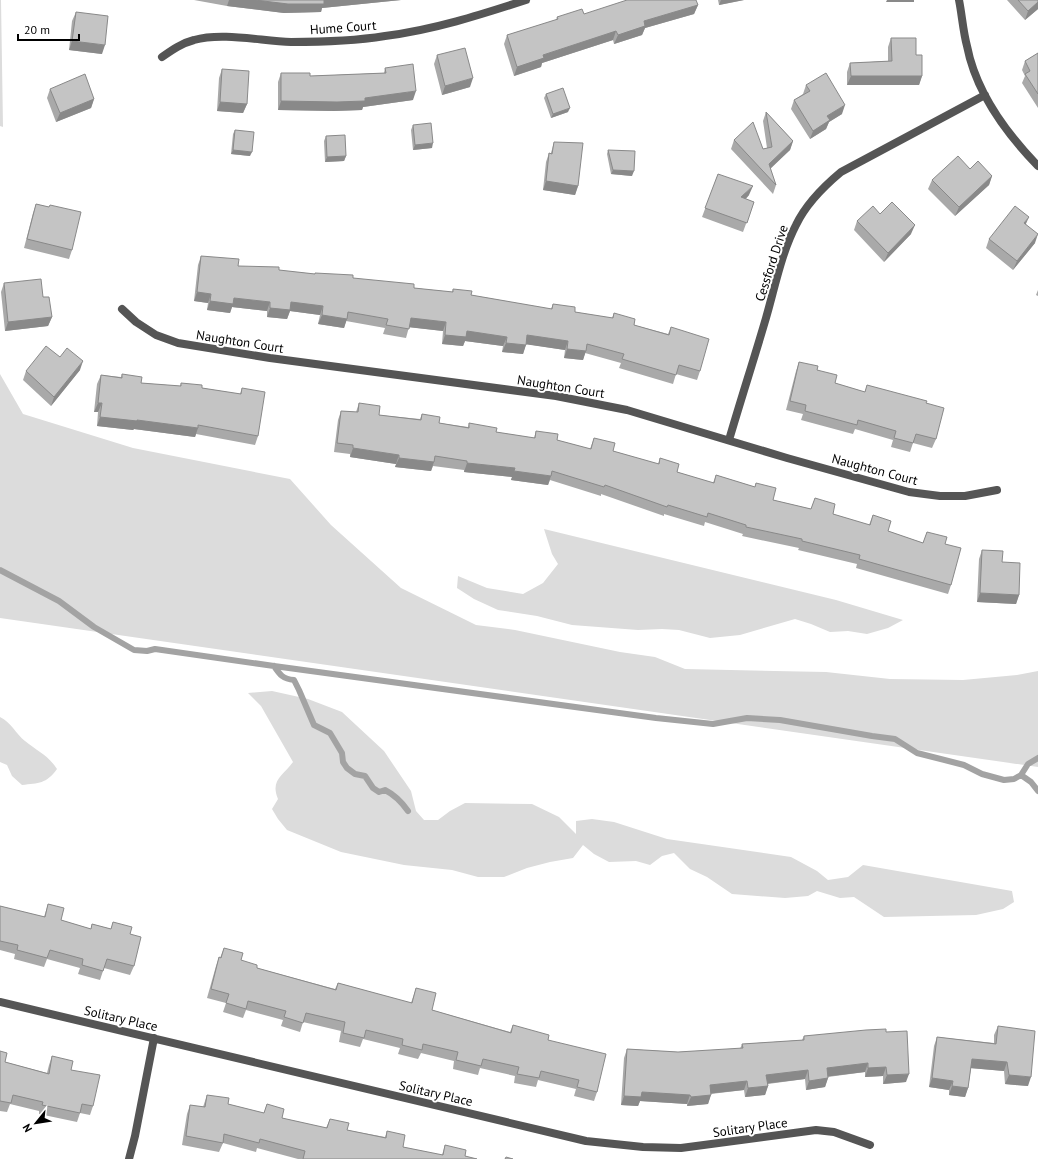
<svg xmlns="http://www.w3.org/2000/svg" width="1038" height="1159" viewBox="0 0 1038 1159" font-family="'PT Sans',sans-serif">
	<rect width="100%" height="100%" fill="#fff"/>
	<path fill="#dcdcdc" d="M0 0H1L3 127 0 126Z
		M0 374 23 414 133 448 290 479 331 525 401 588 476 625 515 630 620 652 655 657 685 669 826 672 890 679 963 680 1017 675 1038 671V767L0 618Z
		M544 529 836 600 903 620 888 628 867 634 848 631 830 632 811 624 795 619 740 635 710 638 679 630 662 629 638 630 572 625 537 616 498 610 474 599 457 588 458 576 487 588 523 594 543 583 558 564 552 554Z
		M272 691 308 699 342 712 384 751 411 791 416 811 424 820H438L450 811 465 803 532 804 559 817 576 834V821L592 819 614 822 667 839 791 857 817 871 828 880 848 877 863 865 1012 891 1014 902 1003 909 976 915 884 917 854 897 840 898 817 891 808 896 785 898 732 894 707 877 690 869 674 853 662 856 650 865 636 861 609 862 594 854 583 845 573 858 550 862 527 868 504 877H478L452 870 404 865 341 852 287 830 278 819 272 809 278 799C270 780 283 776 293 762L261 706 248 693Z
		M0 717C11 722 16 734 25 741 37 751 48 755 57 769 46 784 39 783 22 785L12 776 7 765 0 762Z"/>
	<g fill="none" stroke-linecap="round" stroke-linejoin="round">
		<path stroke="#a3a3a3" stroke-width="6" d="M0 570 59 601 94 627 134 650 147 651 155 649 274 666 656 718 713 724 747 718 780 720 872 736 895 739 917 753 964 765 982 774 1004 780 1014 779 1021 775 1028 764 1038 758
			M274 666C280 675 283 679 294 680L299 690 314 725 330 733 342 753 343 762 347 768 355 774 365 776 373 788 379 792 385 790C395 795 401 801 408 811
			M1021 775 1031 782 1038 791"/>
		<path stroke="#555" stroke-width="8" d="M959 0C962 15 963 31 967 46 976 93 1006 133 1038 166
			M162 57C172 50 182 43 194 40 222 32 261 41 291 42 322 42 354 41 385 36 433 30 480 15 526 0
			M122 309 136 322 156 335 178 343 270 358 556 396 627 410 787 458 909 492 940 496H965L997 490
			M729 440C741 399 754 359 766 318 775 287 781 254 796 225 806 204 823 187 841 172L985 95
			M0 1002 586 1141 643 1147 681 1148 816 1130 834 1132 870 1145
			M129 1159 135 1136 154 1038"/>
	</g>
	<path fill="#a9a9a9" d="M194 0H401L322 8 321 12 284 13 227 6Z
		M718 0H744L719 5Z
		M1007 0H1038V9L1025 20Z
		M698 5 694 14 645 28 642 35 614 44 613 40 542 63 541 67 514 76 504 44 507 35 556 20 557 17 584 14Z
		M76 12 102 54 69 50 72 21Z
		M891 38 922 76 919 85H847V72L850 63 888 61V47Z
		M1038 53V108L1022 83 1025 76 1022 70 1025 61Z
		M437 55 470 87 442 95 434 64Z
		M385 68 413 100 363 107 362 110 334 111 278 110V82L281 73 310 76 384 73Z
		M222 69 247 104 243 113 217 111 219 78Z
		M806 85 842 114 829 122 826 129 810 139 791 109 794 100 803 94Z
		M50 89 94 99 91 108 56 122 47 98Z
		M546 94 568 112 551 118 544 98Z
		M766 112 793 141 790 150 770 168 776 185 773 194 731 149 734 140 763 149 767 148 763 121Z
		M413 125 432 148 413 150 411 130Z
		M235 130 250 156 231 154 233 134Z
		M326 136 346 156 344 161 325 162 324 141Z
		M554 142 578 186 575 195 543 190 546 162 549 153H551Z
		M608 150 632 176 611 174 607 154Z
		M970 169 992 176 989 185 955 216 928 189 932 180Z
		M718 174 749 195 746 199 754 202 743 232 702 217Z
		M36 204 49 207 72 250 69 259 24 248 33 213Z
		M880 214 911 234 884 262 854 230 857 221Z
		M1026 224 1035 243 1013 270 986 248 989 239Z
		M201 256 238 266 315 274V273L414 288 452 292 453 289 471 295 551 309 553 304 575 312 612 318 614 313 634 325 668 334 671 327 700 371 697 380 676 374 673 384 619 368 621 363 585 353 583 360 564 358 565 350 526 344 523 354 502 352 503 346 465 341 463 346 442 344 443 331 409 327 406 338 383 334 385 328 346 321 344 328 318 324 320 315 290 311 287 319 267 317V311L232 307 230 313 207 310 208 303 194 301 198 265Z
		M4 283 43 297 52 317 48 326 5 331 1 292Z
		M1038 290V296L1036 295Z
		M60 357 80 370 51 406 23 380 26 371Z
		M799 362 817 370 835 383 865 392 867 385 926 403 936 439 932 448 913 443 910 452 891 447 893 440 855 429 853 434 801 420 803 414 786 410 796 371Z
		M122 374 141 383 180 386 181 383 202 388 240 394 242 388 258 436 255 445 196 434 195 437 134 429 133 430 97 426 98 412H94L97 384 101 375 121 377Z
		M359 403 379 415 420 419 422 414 439 423 468 427 469 423 496 432 534 438 536 431 557 440 590 449 594 438 613 451 658 464 660 458 677 472 713 483 716 475 755 487 756 483 773 500 811 509 815 498 833 514 869 525 873 515 888 531 923 543 927 532 945 544 951 585 948 594 856 568 857 564 798 550 799 548 742 536 743 534 705 522 704 526 664 514V516L601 494V496L550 480 548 485 511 480 512 477 464 472V470L433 466 431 471 395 467 396 464 350 457V454L334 452 338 420 341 411 356 412Z
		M982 550 1002 562 1019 595 1016 604 977 602 979 559Z
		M48 904 61 920 91 929 92 924 111 929 113 922 130 934 134 966 130 975 104 968 100 980 78 974 80 968 47 959 44 967 14 959 15 954 0 950V906L44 917Z
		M224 948 241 960 257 968 335 989 338 983 411 1003 416 988 432 1010 510 1032 513 1025 548 1040 597 1092 594 1101 574 1096 576 1089 538 1080 536 1087 514 1083 515 1076 480 1068 478 1075 453 1069 454 1061 421 1053 418 1059 398 1054 400 1048 363 1039 360 1047 339 1042 341 1031 303 1022 300 1032 281 1026 283 1020 246 1010 243 1018 223 1012 226 1003 207 998 216 966 219 957 220 958Z
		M998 1026 1028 1086 1005 1084 1004 1071 971 1068 968 1088 965 1097 949 1095V1090L929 1087 934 1046 937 1037 994 1043V1035Z
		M886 1032 906 1082 883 1084V1076L865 1077V1072L828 1077V1078L825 1087 806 1090 805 1079 768 1084V1086L765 1095 745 1097 744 1090 711 1094 708 1104 687 1106V1104L640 1101 638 1106 621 1105 624 1058 627 1049 678 1052 740 1049 742 1044 802 1040 804 1036Z
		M0 1051 5 1062 47 1073 49 1065 52 1056 71 1070 93 1106 90 1115 80 1113 77 1122 39 1114V1111L10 1104 7 1112 0 1111Z
		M207 1095 228 1104 264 1113 267 1104 282 1118 326 1128 330 1119 347 1130 385 1137 387 1131 403 1147 442 1155 445 1145 465 1156 477 1159H298L257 1148 256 1152 223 1143 219 1152 182 1145 187 1114 190 1105 203 1107Z"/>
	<path fill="#898989" d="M229 0H401L322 8 321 12 284 13 227 6Z
		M721 0H744L719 5Z
		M887 0H914V2H886Z
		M1038 2V9L1025 20 1028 11Z
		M698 5 694 14 645 28 642 35 614 44 618 35 644 21Z
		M616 31 613 40 542 63 541 67 514 76 517 67 543 55Z
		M72 41 105 45 102 54 69 50Z
		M851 76H922L919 85H847Z
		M473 78 470 87 442 95 445 86Z
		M416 91 413 100 363 107 362 110 334 111 278 110 281 101 365 98Z
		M94 99 91 108 56 122 60 113Z
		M220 102 247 104 243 113 217 111Z
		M845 105 842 114 829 122 826 129 810 139 813 131 827 116Z
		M570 108 568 112 551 118 553 114Z
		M793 141 790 150 766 173 769 164Z
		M433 143 432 148 413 150 415 145Z
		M233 150 252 152 250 156 231 154Z
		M346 156 344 161 325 162 327 157Z
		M613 170 634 171 632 176 611 174Z
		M992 176 989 185 955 216 959 207Z
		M546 181 578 186 575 195 543 190Z
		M753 186 749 195 738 206 741 197Z
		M1029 217 1025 226 1024 223Z
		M915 225 911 234 884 262 888 253Z
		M1038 234 1035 243 1013 270 1017 261Z
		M197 292 211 294 208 303 194 301Z
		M234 298 270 302 267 311 232 307 230 313 207 310 210 301Z
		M291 302 323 306 320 315 290 311 287 319 267 317 270 308Z
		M322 315 347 319 344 328 318 324Z
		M52 317 48 326 5 331 8 322Z
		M411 318 446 322 443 331 407 327Z
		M467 331 507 337 503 346 465 341 463 346 442 344 445 335Z
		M527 335 568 341 565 350 524 344Z
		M506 343 526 345 523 354 502 352Z
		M567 349 586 351 583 360 564 358Z
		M83 361 80 370 51 406 54 397Z
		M98 403H102L98 412H94Z
		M100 417 137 420 198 428 195 437 134 429 133 430 97 426Z
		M353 448 399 455 396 464 350 457Z
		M399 458 434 462 431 471 395 467Z
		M467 463 515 468 512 477 464 472Z
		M514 471 551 476 548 485 511 480Z
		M980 593 1019 595 1016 604 977 602Z
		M972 1059 1007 1062 1004 1071 969 1068Z
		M868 1063 865 1072 823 1077 827 1068Z
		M886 1067 883 1076 865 1077 868 1068Z
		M808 1070 805 1079 763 1084 766 1075Z
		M909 1074 906 1082 883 1084 887 1075Z
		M1009 1075 1031 1077 1028 1086 1005 1084Z
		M828 1078 825 1087 806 1090 809 1081Z
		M932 1078 953 1081 949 1090 929 1087Z
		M747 1081 744 1090 706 1094 710 1085Z
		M768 1086 765 1095 745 1097 748 1088Z
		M952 1086 968 1088 965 1097 949 1095Z
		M642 1092 690 1095 687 1104 640 1101 638 1106 621 1105 624 1096Z
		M711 1095 708 1104 687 1106 691 1097Z"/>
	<path fill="#c4c4c4" stroke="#898989" d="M255 0H324V4H288Z
		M627 0H696L698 5 644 21 645 26 618 35 616 31 543 55 544 58 517 67 507 35 558 19 557 17 582 9 584 14Z
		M1018 0H1038V2L1028 11Z
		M76 12 108 16 105 45 72 41Z
		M891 38H916V55H922V76H851L850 63 892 61Z
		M465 48 473 78 445 86 437 55Z
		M1038 53V94L1025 74 1030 71 1025 61Z
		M413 64 416 91 365 98V101L337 102 281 101V73H310V76L386 73 385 68Z
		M222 69 249 71 247 104 220 102Z
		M826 73 845 105 827 116 830 120 813 131 794 100 810 91 806 85Z
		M85 74 94 99 60 113 50 89Z
		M563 88 570 108 553 114 546 94Z
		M766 112 793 141 769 164 776 185 734 140 753 122 763 149 772 147Z
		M431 123 433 143 415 145 413 125Z
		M235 130 254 132 252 152 233 150Z
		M345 135 346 156 327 157 326 136Z
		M554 142 583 143 578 186 546 181 549 153 552 154Z
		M608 150 635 151 634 171 613 170Z
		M958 156 970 169 978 161 992 176 959 207 932 180Z
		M718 174 753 186 741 197 754 202 747 223 705 208Z
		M892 202 915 225 888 253 857 221 873 206 880 214Z
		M36 204 49 207 50 205 81 212 72 250 27 239Z
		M1015 206 1029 217 1024 223 1038 234 1017 261 989 239Z
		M201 256 239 259 238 266 279 267V270L315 274V273L353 275V278L414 284V288L453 292V289L472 291 471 295 552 309 553 304 575 307V312L613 318 614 313 635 319 634 325 669 335 671 327 709 339 700 371 679 365 676 375 622 359 624 354 587 344 586 351 567 349 568 341 527 335 526 345 506 343 507 337 467 331 466 337 445 335 446 322 411 318 409 329 386 325 388 319 348 312 347 319 322 315 323 306 291 302 290 310 270 308V302L234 298 233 304 210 301 211 294 197 292Z
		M41 279 43 297H49L52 317 8 322 4 283Z
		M46 346 60 357 67 348 83 361 54 397 26 371Z
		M799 362 818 366 817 370 837 375 835 383 865 392 867 385 927 401 926 403 944 408 936 439 916 434 913 443 894 438 896 431 858 420 857 425 805 411 806 405 790 401Z
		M122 374 142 377 141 383 181 386V383L202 385V388L241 394 242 388 265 392 258 436 198 425V428L137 420V421L100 417 102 403H98L101 375 122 378Z
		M359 403 380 406 379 415 421 420 422 414 440 417 439 423 469 428V423L497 428 496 432 535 438 536 431 558 434 557 440 591 449 594 438 615 443 613 451 659 464 660 458 679 464 677 472 714 483 716 475 755 487 756 483 776 488 773 500 811 509 815 498 835 504 833 514 870 525 873 515 891 521 888 531 923 543 927 532 947 537 945 544 961 548 951 585 859 559 860 555 802 541V539L746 527V525L708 513 707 517 668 505 667 507 605 485 604 487 552 471 551 476 514 471 515 468 467 463V461L435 456 434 462 399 458V455L353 448V445L337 443 341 411 358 412Z
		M982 550 1003 551 1002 562 1020 563 1019 595 980 593Z
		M48 904 64 908 61 920 91 929 92 924 111 929 113 922 132 927 130 934 141 937 134 966 107 959 103 971 82 965 83 959 50 950 47 958 17 950 18 945 0 941V906L45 917Z
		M224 948 243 953 241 960 257 965V968L336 990 338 983 412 1003 416 988 436 993 432 1010 511 1033 513 1025 549 1035 548 1040 606 1054 597 1092 577 1087 579 1080 541 1071 539 1078 517 1074 519 1067 483 1059 481 1066 456 1060 458 1052 423 1044 422 1050 402 1045 403 1039 366 1030 364 1038 343 1033 345 1022 306 1013 303 1023 284 1017 286 1011 248 1001 246 1009 226 1003 229 994 211 989 219 957 221 958Z
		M998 1026 1035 1031 1031 1077 1009 1075 1007 1062 972 1059 968 1088 952 1086 953 1081 932 1078 937 1037 996 1044Z
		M886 1029V1032L907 1031 909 1074 887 1075 886 1067 868 1068V1063L827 1068 828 1078 809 1081 808 1070 766 1075 768 1086 748 1088 747 1081 710 1085 711 1095 691 1097 690 1095 642 1092 641 1097 624 1096 627 1049 678 1052 743 1048 742 1044 804 1040V1036L866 1030Z
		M0 1051 7 1053 5 1062 49 1074 52 1056 73 1061 71 1070 100 1075 93 1106 82 1104 80 1113 42 1105 43 1102 13 1095 11 1103 0 1101Z
		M207 1095 229 1098 228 1104 264 1113 267 1104 284 1109 282 1118 327 1128 330 1119 349 1123 347 1130 386 1138 387 1131 405 1135 403 1147 443 1155 445 1145 466 1150 465 1156 477 1159H303L305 1151 260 1139 259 1143 224 1134 223 1143 186 1136 190 1105 205 1107Z
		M506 1157 513 1159H505Z"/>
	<g text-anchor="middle" stroke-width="4" stroke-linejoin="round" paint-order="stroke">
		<g font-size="13" fill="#000" stroke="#fff">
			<text transform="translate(343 27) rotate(-4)" y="5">Hume Court</text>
			<text transform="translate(771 263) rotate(-72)" y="5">Cessford Drive</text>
			<text transform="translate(240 341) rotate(9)" y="5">Naughton Court</text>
			<text transform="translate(561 386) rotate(9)" y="5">Naughton Court</text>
			<text transform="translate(875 469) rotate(15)" y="5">Naughton Court</text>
			<text transform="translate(121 1018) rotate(13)" y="5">Solitary Place</text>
			<text transform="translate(436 1093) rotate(13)" y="5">Solitary Place</text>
			<text transform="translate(750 1127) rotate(-8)" y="5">Solitary Place</text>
		</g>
	</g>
	<g transform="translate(36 1123) rotate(240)" stroke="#ffffff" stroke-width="3" paint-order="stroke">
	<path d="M0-3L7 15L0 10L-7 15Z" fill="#000000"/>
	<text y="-6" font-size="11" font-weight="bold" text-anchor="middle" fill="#000000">N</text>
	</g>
	<path d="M18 34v6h61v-6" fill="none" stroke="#000000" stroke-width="2"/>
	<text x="24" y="34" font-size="12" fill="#000000" stroke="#ffffff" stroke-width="3" paint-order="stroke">20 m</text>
</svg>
